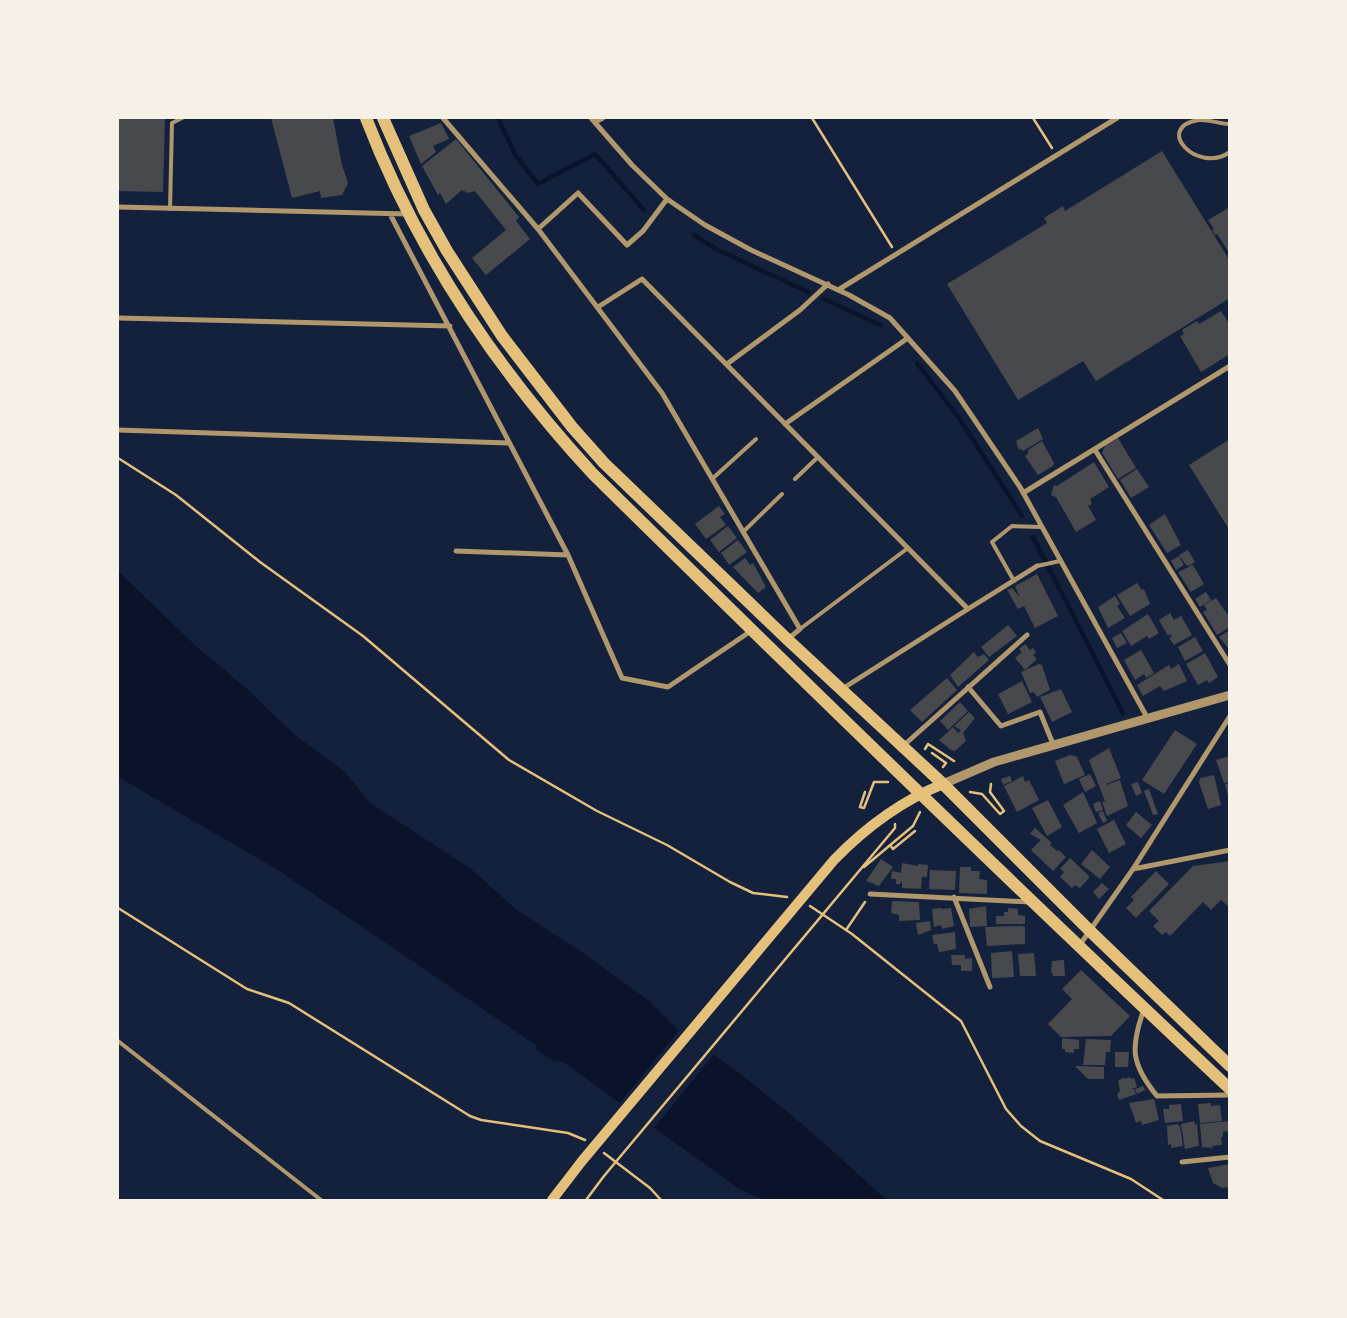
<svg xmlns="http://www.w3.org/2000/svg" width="1347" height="1318" viewBox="0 0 1347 1318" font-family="'Noto Serif',serif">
	<rect width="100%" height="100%" fill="#14213d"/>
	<path fill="#0b132b" d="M118 571 197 647 245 687 297 737 344 771 370 803 471 869 517 910 579 950 648 1000 676 1028 746 1078 808 1129 887 1200H763L739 1189 563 1062 554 1061 536 1050V1045L278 870 118 777Z"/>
	<path fill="#14213d" d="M681 1028 715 1053 652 1130 618 1105Z"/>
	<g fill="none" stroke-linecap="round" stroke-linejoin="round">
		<path stroke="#0b132b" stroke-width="4.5" d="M498 118 516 156 538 184 595 154 644 210
			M694 235 718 250 808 292
			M824 299 880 325
			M917 363 959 418 1022 516
			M1033 537 1123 713"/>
	</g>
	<path fill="#48494c" d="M118 118H165L163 192 118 191Z
		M271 118H333L342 165 348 183 342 195 321 198 320 191 292 198Z
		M441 123 449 139 433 146 436 152 421 164 409 136Z
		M456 139 519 217 516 221 530 239 486 275 472 258 506 230 475 191 468 193 462 190 446 204 440 193 438 195 422 166Z
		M1162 151 1230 261V298L1096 381 1083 361 1018 400 947 284 1047 223 1044 218 1063 206 1065 211Z
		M1230 207V254L1217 234 1215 235 1212 230 1214 229 1208 220Z
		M1221 311 1230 325V354L1201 372 1180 336 1184 334 1182 330 1197 321 1199 324Z
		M1038 428 1043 439 1023 451 1021 449 1019 450 1016 441Z
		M1118 438 1136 468 1118 479 1102 453 1105 446Z
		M1230 439V531L1189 465Z
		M1042 441 1054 463 1053 466 1038 475 1025 456 1028 454V450Z
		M1094 462 1109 487 1090 499 1092 504 1088 506 1096 520 1076 532 1056 497 1051 495 1054 485 1057 486Z
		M1137 469 1149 487 1131 498 1120 480Z
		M719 506 725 514 720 517 726 525 706 539 695 524Z
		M1165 514 1181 545 1167 553 1149 525Z
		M728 526 737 538 719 552 710 540Z
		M738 540 747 552 729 565 721 553Z
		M1188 550 1195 562 1189 566 1186 565 1179 555Z
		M1179 556 1184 565 1176 570 1171 561Z
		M745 558 750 565 753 563 766 587 758 593 733 567Z
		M1193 565 1204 584 1191 592 1178 572Z
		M1037 574 1058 616 1035 628 1024 606 1018 609 1007 590 1012 588 1020 597 1015 586Z
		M1137 583 1142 590 1144 589 1150 604 1130 616 1117 595Z
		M1206 592 1211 600 1200 607 1195 599Z
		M1115 596 1120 604 1117 606 1125 618 1108 628 1098 607Z
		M1216 598 1230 618V627L1217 635 1203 612 1207 610 1204 605Z
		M1170 613 1174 620 1181 616 1192 635 1174 645 1169 638 1172 637 1170 634 1168 636 1159 620Z
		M1148 614 1159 633 1149 639 1147 636 1131 646 1122 631Z
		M1008 625 1017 636 989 657 981 647Z
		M1230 630V647L1228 648 1219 637Z
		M1121 633 1127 643 1117 648 1112 638Z
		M1195 637 1203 651 1185 661 1178 647Z
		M1025 644 1030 650 1033 648 1036 652 1033 655 1037 659 1025 670 1015 658 1022 652 1019 649Z
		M1141 650 1154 673 1146 678 1144 674 1135 680 1124 660Z
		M974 652 978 657 984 654 989 660 958 687 950 675Z
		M1205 653 1218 677 1209 683 1207 680 1198 685 1186 664Z
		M1039 664 1042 665 1050 690 1037 697 1034 692 1030 693 1021 672Z
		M1179 664 1187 681 1164 691 1160 686 1143 696 1137 685 1169 665 1171 669Z
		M947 678 957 690 922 722 910 710Z
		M1022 681 1032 702 1008 714 998 694Z
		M1061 689 1072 712 1052 722 1040 697Z
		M960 702 968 711 948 730 940 721Z
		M969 712 975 718 963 733 966 741 955 751 951 750 939 740 953 727 958 733 961 730 954 726Z
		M1175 730 1197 744 1164 794 1142 780Z
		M1109 748 1121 778 1106 784V785L1120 780 1128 806 1107 816 1102 802 1105 801 1089 760Z
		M1070 755 1077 757 1085 775 1064 784 1055 761Z
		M1230 756V782L1224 783 1216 760Z
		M1090 774 1096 786 1085 792 1079 779Z
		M1214 775 1221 805 1208 809 1199 782 1200 778Z
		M1010 776 1012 781 1003 785 1001 779Z
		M1023 776 1025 782 1029 780 1039 800 1017 812 1004 786Z
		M1138 782 1142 793 1136 796 1131 784Z
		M1230 783V800H1229L1225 784Z
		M1149 789 1158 814 1153 815 1144 791Z
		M1083 792 1097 823 1079 833 1063 805Z
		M1048 800 1062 827 1047 836 1032 808Z
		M1100 801 1103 810 1096 812 1093 804Z
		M1103 811 1107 821 1103 823 1098 813Z
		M1136 812 1152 825 1141 838 1126 825Z
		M1114 820 1126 844 1109 853 1097 829Z
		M1035 828 1052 843 1050 845 1057 851 1059 850 1066 857 1053 871 1031 850 1041 840 1030 834Z
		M1092 850 1110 867 1100 879 1081 864Z
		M1070 858 1089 876V878L1080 888 1075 885 1072 888 1060 877 1064 872 1060 869Z
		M881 859 893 867 879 886 866 881Z
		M1230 861V908L1221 900 1211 910 1203 902 1170 936 1166 932 1162 935 1153 926 1159 921 1149 911 1193 866Z
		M902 863 918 866V864L928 865 927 877H922L921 889 902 888V881L900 884H896V879H891L892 871 901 873Z
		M960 867H971V871H980L979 879 987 880V894L959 893Z
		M930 870 956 871 955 890 929 889Z
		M1156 871 1169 884 1136 918 1126 908 1134 900 1131 897Z
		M1102 883 1109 889 1099 899 1093 892Z
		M892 901 919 902 920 920 899 921V915L891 913Z
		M986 906 987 926 970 927 969 909Z
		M941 908 942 909 951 908 954 926 942 929 941 925 934 927 932 909Z
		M1008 908 1018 909V915L1025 916V924H996V916H1004V912H1008Z
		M930 921 931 930 918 935 916 923Z
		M1021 926 1025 927V944L987 946 985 927Z
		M955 932 956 949 939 952 937 944H934L932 935Z
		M1012 951 1014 977 992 978 991 953Z
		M1034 953 1036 976H1020L1018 954Z
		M951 955H965V959L972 958V971H961V965H952Z
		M1064 960 1065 976H1053V973H1051L1052 961Z
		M1081 970 1130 1016 1111 1036 1061 1037 1048 1024 1072 999 1062 989Z
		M1062 1038 1079 1040V1049H1074V1053L1065 1052V1049H1062Z
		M1086 1039 1111 1040 1110 1052H1106L1105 1065H1083Z
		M1115 1052H1129L1128 1067H1115Z
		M1075 1066 1104 1067V1079H1088Z
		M1124 1077 1125 1079 1130 1077 1131 1079 1134 1078 1137 1087 1131 1089H1134L1136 1094 1119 1100 1117 1095 1120 1091 1118 1081Z
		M1143 1086 1145 1090 1137 1094 1135 1089Z
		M1154 1099 1159 1120 1142 1125 1141 1121 1136 1123 1129 1103Z
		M1211 1103V1106L1220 1105 1222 1121 1200 1123 1198 1104Z
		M1181 1104 1183 1121 1165 1123 1163 1109H1169V1105Z
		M1194 1121 1195 1125 1197 1124 1199 1146 1185 1149 1181 1124Z
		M1230 1121V1131L1223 1132V1137H1221L1222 1145 1212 1146 1213 1148 1202 1147 1200 1124Z
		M1177 1124 1180 1126 1183 1146 1171 1148V1144L1168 1145 1167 1126Z
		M1230 1164V1187L1222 1188 1213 1183 1208 1168Z"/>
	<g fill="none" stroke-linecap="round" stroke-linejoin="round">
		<path stroke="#e5c07b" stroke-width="2.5" d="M812 118 892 247
			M1033 118 1052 148
			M118 458 176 495 260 562 363 636 509 760 597 811 667 845 730 882 753 893 787 897
			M925 749 928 744 954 761
			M932 753 946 763 943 767
			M865 792 860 807 864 808 874 782H888
			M970 792 982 794 1000 814 1004 811 990 792 991 784
			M890 845 893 849 915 831
			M864 867 913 826 920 812
			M810 906 852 934 961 1021 1006 1109 1021 1126 1040 1141 1131 1179 1163 1200
			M118 908 247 989 289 1003 470 1116 481 1120 568 1133 585 1140
			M846 930 865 902
			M604 1153 650 1188 661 1200
			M586 1200 604 1176 895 828V824"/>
		<path stroke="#b1986c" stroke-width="4" d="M1230 124C1219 124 1209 119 1199 120 1153 127 1197 175 1230 152
			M170 209 172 123 182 118
			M712 479 756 439
			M795 479 818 457
			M743 532 782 494
			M1037 566 1060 561
			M1014 581 992 542 1012 526 1041 527
			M800 629 908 548
			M118 1041 321 1200"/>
		<path stroke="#b1986c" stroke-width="5" d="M443 118 538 229 662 393 800 629 788 639
			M591 118 632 165 667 199 705 225 751 250 849 295 890 318 955 391 1020 487 1148 719
			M595 122 603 118
			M118 207 407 214
			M390 214 568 555 622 678 668 687 751 631
			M538 229 578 193 627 245 643 231 667 199
			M838 290 1117 118
			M598 307 642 279 968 609 842 689
			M118 318 450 326
			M727 364 800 310 828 284
			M785 424 908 338
			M118 430 508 443
			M1095 450 1230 665
			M1023 493 1230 366
			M456 551 568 555
			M968 609 1037 566
			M968 687 1001 726 1040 712 1053 744
			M903 746 1027 635
			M1133 869 1230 850
			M870 894 1030 902
			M954 897 990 987
			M1079 946 1133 869 1230 716
			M1144 1009C1130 1048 1131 1064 1157 1096L1230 1095
			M1182 1162 1230 1157"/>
		<path stroke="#b1986c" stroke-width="9" d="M943 784 994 762 1230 695"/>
		<path stroke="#e5c07b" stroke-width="10" d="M552 1200 582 1161 834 860C866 827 901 801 943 784"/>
		<path stroke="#e5c07b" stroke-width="12" d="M366 118C417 251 496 369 593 474 803 681 1015 887 1230 1089
			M383 118 424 210 447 251 502 336 572 427 604 463 787 639 943 784 1089 930 1230 1066"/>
	</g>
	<rect width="1347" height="1318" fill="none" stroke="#f6f1e7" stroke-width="238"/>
</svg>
